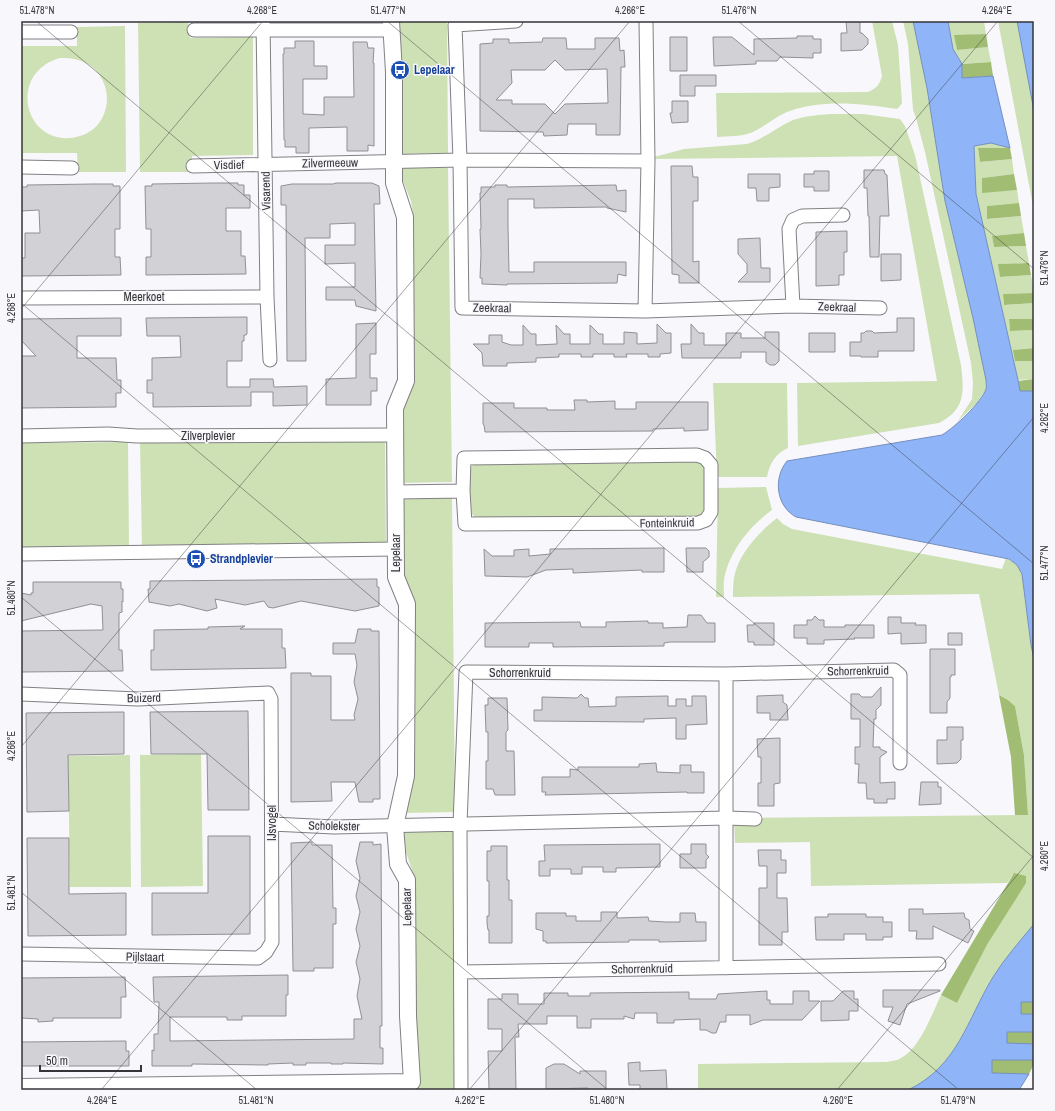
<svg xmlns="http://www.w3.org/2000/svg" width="1055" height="1111" viewBox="0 0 1055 1111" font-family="'Archivo Narrow',sans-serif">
	<rect width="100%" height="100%" fill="#f8f7fc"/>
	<path fill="#cee1b4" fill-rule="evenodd" d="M400 21H447L448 153 402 154Z
		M872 21H892L898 45 902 103 900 106 897 109C864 104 823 99 790 111 777 115 766 126 753 132 742 137 728 136 717 137L716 93 868 92C876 89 880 84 882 76Z
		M903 21H913L927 88 945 201 973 318 986 380V389L977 403 958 421 972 399 973 383 971 363 925 152 916 118 913 110 908 44Z
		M948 21H984L986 34 955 36 957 50 988 47 991 62 962 64 953 49Z
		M998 21H1034V211Z
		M188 22 190 38 253 37V155L192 156V172H140L138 23Z
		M125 26 126 172H78L77 153H23V162L21 163V46H77V27ZM60 58C119 55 122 133 71 138 22 142 9 72 60 58Z
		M830 114H863L900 119 905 126 915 155 961 365C964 391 966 409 939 423L798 446 797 383 937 381 897 156 654 159V157L684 149 747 144C764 139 777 127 793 120 805 116 818 115 830 114Z
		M991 143 1010 148H978L980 162 1012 159 1014 174 982 178V192L1017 190 1019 203 987 206 988 219 1021 216 1024 233 992 236 994 247 1026 246 1029 263 999 264 1000 277 1031 275 1034 293 1003 294 1004 305 1034 303V319L1009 320 1010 331 1034 330V348L1014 350 1015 361H1034V379L1018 380 976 194 974 146Z
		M403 168H448L452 482 400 483V406L409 391 414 377 413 213 411 201 403 181Z
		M713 383H787L788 448C776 453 769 464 767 477H717Z
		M385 441 386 543 142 548 140 442Z
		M128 442 129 547 21 548V443Z
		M696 460 706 468 705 511 695 518 478 519 469 512 468 471 476 462Z
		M766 487 772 510C751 525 731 549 725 575 723 581 724 590 724 597H716L718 488Z
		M452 495 455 812 403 813 400 496Z
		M777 518 783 524 792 529 1002 569 1006 558 1017 565 1022 574 1031 645 1034 659V924C1020 941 1005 958 993 977 967 1020 958 1066 908 1090H698V1064L886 1062C890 1061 897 1061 901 1058 920 1048 932 1014 941 995L957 1003 988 943 1014 873 1007 883 811 886 810 842 735 843 734 818 1028 815 1024 755 1015 706 1008 700 999 695 979 594 733 597C733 590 733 584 734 578 738 554 759 532 777 518Z
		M201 754 203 886 141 887 140 755Z
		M130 755 131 887H70L68 756Z
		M455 825 458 1090H416L414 876 404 846 403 826Z"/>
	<path fill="#a0bd73" d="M986 34 988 47 957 50 954 35Z
		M991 62 993 76 962 78V64Z
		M978 148H1010L1012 159 980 162Z
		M1014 174 1017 190 982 193V178Z
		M1019 203 1021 216 987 219V206Z
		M1024 233 1026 246 994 247 992 236Z
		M1029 263 1031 275 1000 277 998 264Z
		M1034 293V303L1004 305 1003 294Z
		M1009 319H1034V330L1010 331Z
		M1034 348V361H1015L1013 350Z
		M1034 379V391L1020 392 1018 381Z
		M999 695 1008 700 1015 706 1024 755 1028 815H1015L1011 757Z
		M1014 873 1026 876V883L988 943 957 1003 941 995Z
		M1021 1002H1034V1014H1021Z
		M1007 1032H1034V1044H1007Z
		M992 1060H1034V1064L1029 1074 992 1073Z"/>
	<path fill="#8fb5f8" stroke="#748fbe" d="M913 21H948L953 49 962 64V78L993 76 1009 144 1010 148 991 143 974 146 976 194 1018 380 1020 391H1034V659L1031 645 1022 574 1017 565 1009 559 796 517C776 506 773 478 787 461L942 435C955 427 981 403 986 389 987 387 986 383 986 380L973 318 945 201 927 88Z
		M1017 21H1034V111Z
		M1034 924V1002H1021V1014H1034V1032H1007V1043L1034 1044V1060H992V1073L1029 1074 1019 1090H908C958 1066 967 1020 993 977 1005 958 1020 941 1034 924Z"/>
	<path fill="#d2d1d5" stroke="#919094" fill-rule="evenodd" d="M846 21H860V33H862L868 39V44L862 50 841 51V33H847Z
		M797 36H813V39H821V53H813V58L780 57 777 61H756V64L714 66 713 37H732L754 55V39L797 38Z
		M670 37H687V71H670Z
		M543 38H566L567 49H595V38H619L620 51 624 50 625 67H621L620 135H596V124H568L567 135 544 136 543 132 480 131V44L493 43V39H509V43L542 42ZM555 60 565 70 607 69 608 103 565 104 555 114 545 104H512V100H496L512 83 511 70H545Z
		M295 41H314V66H327V79H303V114L324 115V97H354L353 42H367L368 48H374L373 63H374V146L368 145V151H347V127L309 128V153H296V147H285V140H284L283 54H284V48H295Z
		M680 75H716V86H695V96H680Z
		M672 101H688V122L672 123 670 113H672Z
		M671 166H692L693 177H698V201H693V262L699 261V283H679V275L672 274Z
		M864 170H884L885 174 887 175 889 216H880L879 257H870L869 216H868L867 188H864Z
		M814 171H829V191H814V187H804V174H814Z
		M748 174H780V187L769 188V201H757L756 188H748Z
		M213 183H238V185H244V195H250V208H226V231H241V256H245L246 274 146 275V257H151V229H146L145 186H152V184Z
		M336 183H372L379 186 380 204H374L376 311 356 306 355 300H326V287H355V263L325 264V245H355V223L330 224V238H305V239L306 361H287L286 205H281V186L292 184H333Z
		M93 184H113V186H120V229H115V257H120L121 275 21 276V258H25V233H40L39 210 21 211V187H27V185Z
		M495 185H507V187L616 185 617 191 626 190V212L607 208V207L534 208V199H508V226L509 272H534V262H626V276L618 274 617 283 507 284V285L482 284V278H480L481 254 480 229H481L480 193H481V187H495Z
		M847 231V252H844V275H839V285L816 286V232Z
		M760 238 761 268H770V282H738L747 273V264L738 254V239Z
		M881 254H901V280L881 281Z
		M247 317V334L246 335H244V341H242V361H227V387H250V379H273L274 387 307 386V405L273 406V392H251V406L153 407V393H147V380H152V358L181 357 180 336H147L146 318Z
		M121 318V336H77V358H116L117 380H121V393H116V407L21 408V356H36L21 340V319Z
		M897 318H914V351H878V357H861V356H850V342H861V333H864L866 331H872L874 333 897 332Z
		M376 323V354H370V378H377V391H371V405H326V379L356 378V324Z
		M657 324 666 333H671V353L660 354V357H648V354H626L627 357H614V354H593V357H581V354H559V357L536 358V362L507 363V366H483L482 353 473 344H489V335H502V342L511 345H523V325L531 334H536V345L557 344 556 325 564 334H570V344H590V325L599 334H603V344H624V332L637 333V344L657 343Z
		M691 324 699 333H704V345H726V333H741V338H765V332H779V361L775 365H770L766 362V352H741V358H682L681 344H691Z
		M809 333H835V352H809Z
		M574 400H587V402L615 401V409H636V402H708V430L684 431V428L653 429V431L485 432 484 425 483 424V403H514V408H547V410H575Z
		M664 548V572H642V570L573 573V569L546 570 527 577 485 576 484 549 492 556H514V550L529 549V556L550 554V549Z
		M686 548H706L709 551V557L703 562V572H687Z
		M377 579V587H379V606L355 611 301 601 273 608 268 607 264 601 245 605 215 599 217 608 207 611 179 604 170 606 149 602 148 589H150V581Z
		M33 582H121V589H123V602L122 601V612L119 613V650H122L123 671 21 672V631L103 630 102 606 91 604 21 621V593L31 595V593H33Z
		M688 615H701L707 623H715V642H670L664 643V646L553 647V643H529V647H485V623L580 622 581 627H606V622L648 621V623H663V628L687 627Z
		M815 616 819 620H824V627H845V625H874V638H854L855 639 824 640V644H807V638H794V625H807V620H812Z
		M888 617H901V623H916L915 625H926V643L901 644V633L888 634Z
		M754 623H774V645H754V642H748L747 625H754Z
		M245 626 240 629H282V648H285L286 668 151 670V650H154V630L208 629V627Z
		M358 629H371V631H379L380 799H373V802H359L355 782H331L332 801 291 802V673H311V676H331V720H355L354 715 358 699 354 682 357 665 355 654H333V643H355Z
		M948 633H962V645H948Z
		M930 649H955V675H951V677H950V698L947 702V713H930Z
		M881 687V705L876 710V719H874L873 747H880V749L887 752 880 757V783L895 782V799H887V803H874V799H867L866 783H858L859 764H855V747H860V719H851V694H859L862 697H872Z
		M581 694 585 698H588L589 707 616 706V697L668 696V706H676V699H686V706H692V696H706L707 724 686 725V739H676V718L644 719V722L534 721V710H542V697L577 698Z
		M783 695V702L787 705 788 720H770V713H757V696Z
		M488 698H507L508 730 506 732V751H514L515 795H495L493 789H486V761H488V732H486L485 705H488Z
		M248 711 249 810H208L207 754H151L150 712Z
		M124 712V754L68 755 69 811 27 812 26 713Z
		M947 727H963V740H961V759L957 763 937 764V740H947Z
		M780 738V783L774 784V806H758V783H761V757H758L757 739Z
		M656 763 657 772 680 773V765H691V772H704V793H687V792L545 795 546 792H542V777H570V769L578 770V767H639V764Z
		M921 782H938V787H941V804L919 805Z
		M208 836H250V934L152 935V893H208Z
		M27 838H69V894L126 893V935L28 936Z
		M312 842V845H332L333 908H336V924H333V968H314V971H293L291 843Z
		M360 842H373V845L381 844 382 1026H380V1048H383V1064L343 1063V1064H331V1063H306V1065H293V1063L268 1064V1065L192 1064V1066H152V1050L154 1051V1034H158L159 1002H154L153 977 288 975V995H286V1016H242V1020H227V1017H170V1041L354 1039V1019H362L357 996 360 979 356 962 360 946 356 929 360 912 356 896 360 878 356 861Z
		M660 844V867L616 868V872H603V867H582V874H571V869H550V876H539V861H545L544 845Z
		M691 844H706V854L709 857 706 860V868H680V854H691Z
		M491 846H507V880H509V900H512V943H489V930H488L487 923V916H489V881H487V851H491Z
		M758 850H781V860H786V873H777V898H787L788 932H782V945H759V888H767V866H759Z
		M909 909H923V914L964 913 965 918 969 920 970 929 974 931 968 943 933 926V939H916L917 931H909Z
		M601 912H617V918L648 917 649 921 666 922H680V913H695L696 922H706V941L659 942V940H629V942L546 943V941H543V931L536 929V913H566V916H576V921H601Z
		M828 914H866V917H883V922H892V937H883V940H866V934H844V940H816L815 917H828Z
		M125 977 126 997H121V1018H53V1021L38 1022V1019L21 1018V978Z
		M883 990H940V991L907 1004 900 1025 888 1021 893 1007H883Z
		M767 991V1000H770V1004H793V991H809V1001H820L802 1020H763L750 1025V1015H726V1022H720L716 1033H712L706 1030H700V1019L674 1020V1023H657V1013H635L634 1019 624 1016V1019H591V1028H577V1016H547V1024H518L519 1037H515L516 1090H489L488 1051H502V1029H488V999H502V994H518V1004H544V993H568V996H590V993L689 992V999H716L718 994Z
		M843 991H854V999H858V1011H849V1020L821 1021V1001H833Z
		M126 1041V1051H129V1066H21V1042Z
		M640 1062V1071L666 1070 667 1090H640V1085H629L628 1063Z
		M554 1064H564L580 1074V1071H606V1090H588V1088L546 1089V1068Z"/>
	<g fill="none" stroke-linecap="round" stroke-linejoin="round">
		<g stroke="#807f83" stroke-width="15">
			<path id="minor" d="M263 21 267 297 270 360
				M516 21 455 25 460 160 462 308 645 311 793 306 880 308
				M194 30H392
				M21 32H71
				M193 166 460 160 648 161
				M21 167 72 168
				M21 298 267 297
				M793 306 789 229 793 220 802 216 843 215
				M645 311 648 161 646 21
				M21 436 108 434 137 436 395 435
				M396 492 463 491 465 524 698 523 706 520 711 512V465L705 458 697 455 464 458 463 491
				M21 554 396 549
				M21 694 138 699 268 693 271 699 272 942 266 952 258 958 21 954
				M272 824 334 827 727 818 755 819
				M726 968V674
				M461 972 939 964
				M461 1090 460 824 466 672 726 674 894 670 900 675V763"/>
		</g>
		<g stroke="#807f83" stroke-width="18">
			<path id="tertiary" d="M21 1087 412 1082 408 1016 407 880 398 864 395 826 406 776 407 604 396 577 395 408 406 381 405 217 394 183V72L391 21"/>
		</g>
		<use href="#minor" stroke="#fff" stroke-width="13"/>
		<use href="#tertiary" stroke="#fff" stroke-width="16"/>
	</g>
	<path fill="none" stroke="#363537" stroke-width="1" stroke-opacity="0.45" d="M36 21 1034 858M387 21 1034 564M738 21 1034 269M21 303 959 1090M21 309 263 21M21 597 608 1090M21 747 630 21M21 892 257 1090M101 1090 998 21M469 1090 1034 417M837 1090 1034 855"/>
	<defs>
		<g id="bus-disc" transform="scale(1)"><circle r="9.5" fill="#1a4fb4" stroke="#f8f7fc"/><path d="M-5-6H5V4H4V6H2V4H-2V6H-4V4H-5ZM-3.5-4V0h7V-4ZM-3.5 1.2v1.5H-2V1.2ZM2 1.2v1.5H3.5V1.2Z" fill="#fff"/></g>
	</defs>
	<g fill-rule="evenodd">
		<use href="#bus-disc" x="400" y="70"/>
		<use href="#bus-disc" x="196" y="559"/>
	</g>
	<g text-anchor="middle" stroke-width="3" stroke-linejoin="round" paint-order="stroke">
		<g font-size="12" font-weight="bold" fill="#164399" stroke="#f8f7fc" text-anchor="start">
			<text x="414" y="74">Lepelaar</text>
			<text x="210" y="563">Strandplevier</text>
		</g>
		<g font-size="12" fill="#363537" stroke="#f8f7fc">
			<text transform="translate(330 163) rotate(-1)" y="4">Zilvermeeuw</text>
			<text transform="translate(229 165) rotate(-1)" y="4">Visdief</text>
			<text transform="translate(266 191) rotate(-91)" y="4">Visarend</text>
			<text x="144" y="301">Meerkoet</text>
			<text transform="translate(837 307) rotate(2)" y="4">Zeekraal</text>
			<text transform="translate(492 308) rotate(1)" y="4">Zeekraal</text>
			<text x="208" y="440">Zilverplevier</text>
			<text transform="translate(667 523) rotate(-1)" y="4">Fonteinkruid</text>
			<text transform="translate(396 553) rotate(-90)" y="4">Lepelaar</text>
			<text transform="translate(858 671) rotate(-1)" y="4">Schorrenkruid</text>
			<text x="520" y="677">Schorrenkruid</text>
			<text transform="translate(144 698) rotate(-1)" y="4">Buizerd</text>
			<text transform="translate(272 823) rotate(-90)" y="4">IJsvogel</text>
			<text transform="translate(334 826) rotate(1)" y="4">Scholekster</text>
			<text transform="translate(407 907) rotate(-91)" y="4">Lepelaar</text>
			<text transform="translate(145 957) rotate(1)" y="4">Pijlstaart</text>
			<text transform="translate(642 969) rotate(-1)" y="4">Schorrenkruid</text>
		</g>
	</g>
	<rect width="1055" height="1111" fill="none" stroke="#f8f7fc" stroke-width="44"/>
	<path d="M40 1065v6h101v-6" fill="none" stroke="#363537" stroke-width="2"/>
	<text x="46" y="1065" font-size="12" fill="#363537" stroke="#f8f7fc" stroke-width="3" paint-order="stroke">50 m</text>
	<rect x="22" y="22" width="1011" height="1067" fill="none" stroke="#363537" stroke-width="1.5"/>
	<g font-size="10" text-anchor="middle" fill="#363537">
		<text x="37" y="14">51.478°N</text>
		<text x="262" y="14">4.268°E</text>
		<text x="388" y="14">51.477°N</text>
		<text x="630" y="14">4.266°E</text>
		<text x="739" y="14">51.476°N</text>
		<text x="997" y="14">4.264°E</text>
		<text transform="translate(1044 268) rotate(-90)" y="4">51.476°N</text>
		<text transform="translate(11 308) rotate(-90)" y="4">4.268°E</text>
		<text transform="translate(1044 418) rotate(-90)" y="4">4.262°E</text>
		<text transform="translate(1044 563) rotate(-90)" y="4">51.477°N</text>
		<text transform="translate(11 598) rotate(-90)" y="4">51.480°N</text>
		<text transform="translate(11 746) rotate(-90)" y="4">4.266°E</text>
		<text transform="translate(1044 856) rotate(-90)" y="4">4.260°E</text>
		<text transform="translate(11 893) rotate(-90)" y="4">51.481°N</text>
		<text x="102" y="1104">4.264°E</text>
		<text x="256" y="1104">51.481°N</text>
		<text x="470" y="1104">4.262°E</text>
		<text x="607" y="1104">51.480°N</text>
		<text x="838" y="1104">4.260°E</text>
		<text x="958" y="1104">51.479°N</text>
	</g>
</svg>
